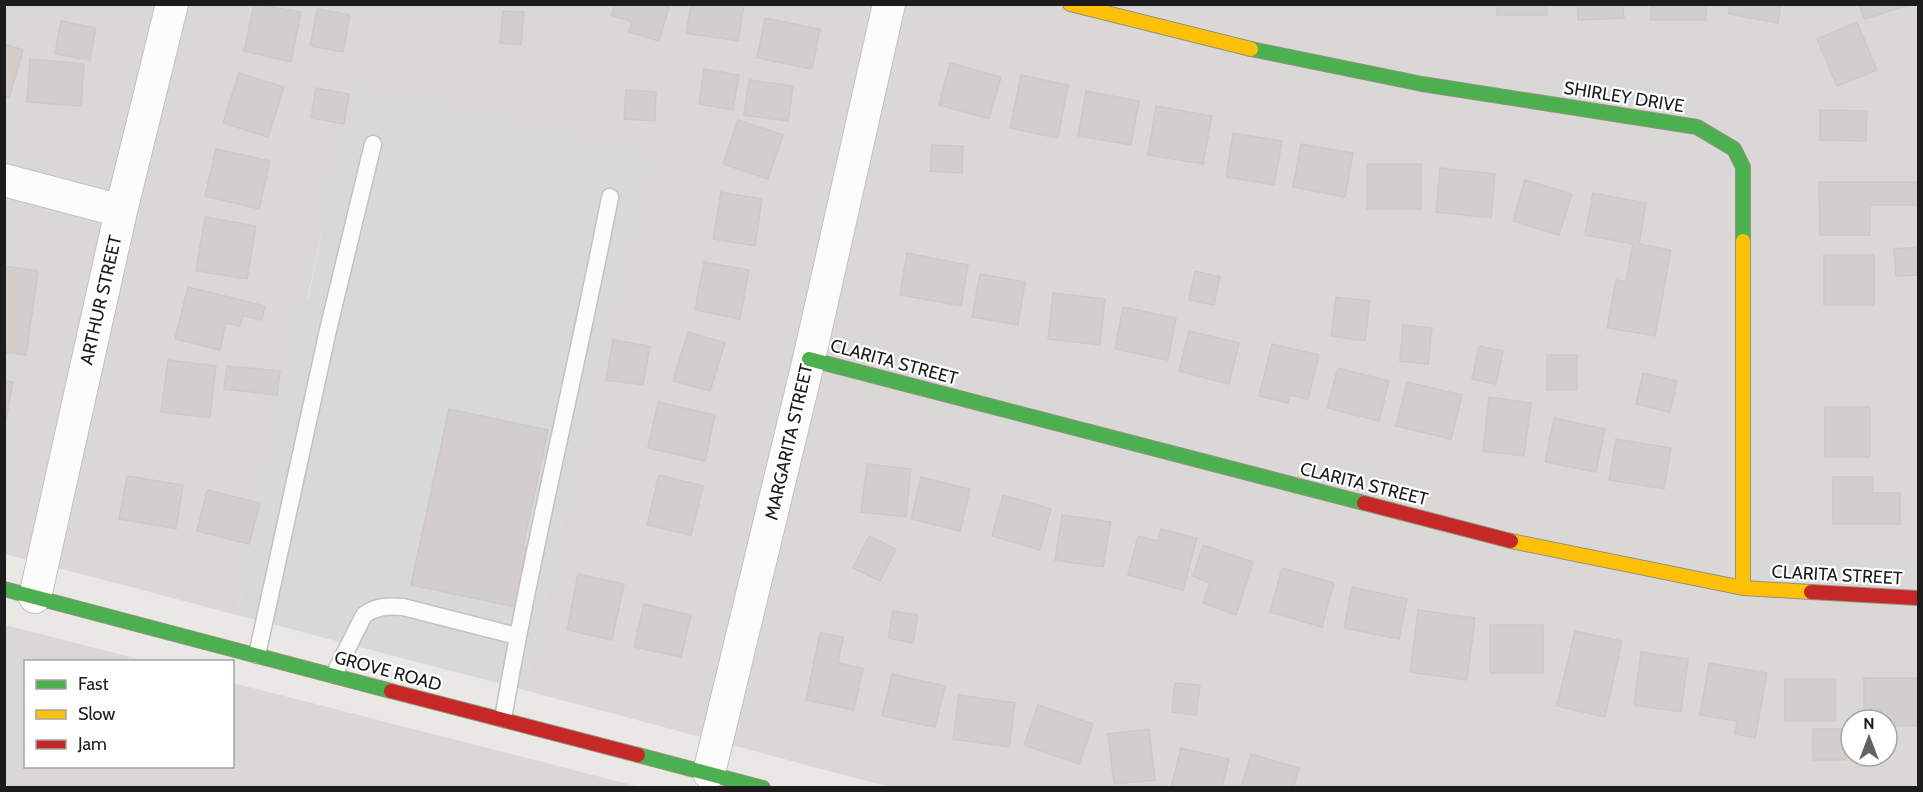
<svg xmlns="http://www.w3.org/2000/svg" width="1923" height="792" viewBox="0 0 1923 792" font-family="Cabin,sans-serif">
	<rect width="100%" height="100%" fill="#eae8e5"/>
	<path fill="#d9d8d6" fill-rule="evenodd" d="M4 5H1918V787H889L524 690 602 341 647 158 352 88 307 301 300 299 237 615 5 554ZM1851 720H1887V756H1851Z
		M5 625 146 661 26 662V766H232L233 683 640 787H5Z"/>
	<path fill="#d8d8d6" d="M351 88 647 158 602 341 524 690 237 615 300 298 308 300Z"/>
	<path fill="#d1cecc" stroke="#cdc9c6" stroke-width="1.5" d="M254 4 301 12 291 62 244 51Z
		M615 4H670L659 41 629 32 632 22 611 15Z
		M691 4H744L738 41 686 33Z
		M1497 4H1547V15H1497Z
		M1577 4H1623L1624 18 1578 20Z
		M1651 4H1706V20H1651Z
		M1730 4H1781L1778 23 1729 14Z
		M1859 4H1909V5L1864 19Z
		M317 9 350 15 343 52 310 46Z
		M503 11 524 12 521 45 500 43Z
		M765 18 820 29 812 69 757 58Z
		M61 21 96 28 90 60 55 54Z
		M1857 22 1877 70 1837 86 1817 39Z
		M4 44 23 50 9 98 4 96Z
		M30 59 84 64 81 106 27 102Z
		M950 63 1001 77 989 119 939 105Z
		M704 69 739 75 733 110 699 104Z
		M239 73 284 87 268 137 223 123Z
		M1021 75 1068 85 1058 138 1010 128Z
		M749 80 793 86 788 121 744 115Z
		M316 88 349 94 344 124 311 118Z
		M626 90 656 92 655 121 624 119Z
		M1086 91 1139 101 1131 145 1078 136Z
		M1156 106 1212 116 1203 164 1148 155Z
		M1820 110 1867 111 1866 141 1820 140Z
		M738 120 783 135 768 179 723 164Z
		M1233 133 1282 141 1274 185 1226 177Z
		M1301 144 1353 153 1345 197 1293 187Z
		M932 145 963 146 962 173 930 171Z
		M216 149 270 161 259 209 205 196Z
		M1367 164H1421V209H1367Z
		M1440 168 1495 174 1491 218 1436 212Z
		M1525 180 1572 194 1559 235 1513 221Z
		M1819 182H1918V205H1870V235H1820Z
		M721 192 762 199 755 246 713 239Z
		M1593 193 1646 203 1639 244 1671 250 1655 336 1607 328 1616 280 1626 282 1633 244 1585 235Z
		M205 217 256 226 247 279 196 271Z
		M1918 247V275L1896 276 1894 249Z
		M907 253 968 265 961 306 900 295Z
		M1824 255H1874V305H1824Z
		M704 262 749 270 740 319 695 310Z
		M4 266 38 271 26 355 4 352Z
		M1195 271 1220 277 1214 305 1189 300Z
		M980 274 1025 282 1018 325 972 317Z
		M188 287 265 306 262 320 243 316 240 326 226 323 220 350 175 339Z
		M1053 293 1105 299 1100 345 1048 339Z
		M1336 297 1370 301 1365 341 1331 336Z
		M1123 307 1176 318 1168 360 1115 349Z
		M1403 325 1432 328 1428 364 1400 361Z
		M1189 331 1239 343 1229 384 1179 371Z
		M688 332 725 343 710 391 673 381Z
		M613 340 650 346 643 385 606 380Z
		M1272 344 1319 355 1308 399 1290 395 1288 403 1259 396Z
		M1479 346 1503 351 1496 384 1472 379Z
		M1547 355H1577V390H1547Z
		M168 360 216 366 210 418 161 412Z
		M227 366 280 371 277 395 224 389Z
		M1338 368 1389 381 1379 421 1327 408Z
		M1643 373 1677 381 1670 412 1636 404Z
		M4 380 13 382 4 430Z
		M1407 382 1462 395 1451 439 1396 426Z
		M1489 397 1531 403 1524 456 1483 451Z
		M658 402 715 415 705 461 648 448Z
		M1825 407H1870V457H1825Z
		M449 409 548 430 523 547 528 549 516 607 411 585Z
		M1554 418 1605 429 1596 472 1545 462Z
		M1616 439 1671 448 1664 489 1609 480Z
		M867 464 911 469 906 517 861 512Z
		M659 475 703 486 691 535 647 525Z
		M127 476 183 485 176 529 119 519Z
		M921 477 970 489 960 531 911 519Z
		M1833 477H1873V493H1900V524H1833Z
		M207 490 260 503 249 544 197 531Z
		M1003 495 1051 509 1040 550 992 536Z
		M1062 515 1111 522 1103 567 1055 560Z
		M1161 529 1197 538 1183 590 1128 575 1138 536 1158 541Z
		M869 536 896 549 880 581 853 568Z
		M1203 545 1253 562 1236 615 1203 603 1210 583 1193 576Z
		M1282 568 1334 583 1322 627 1270 612Z
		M578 574 624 584 612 640 567 630Z
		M1352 587 1407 599 1399 639 1344 628Z
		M644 604 691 615 681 657 634 647Z
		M1418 610 1475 618 1467 680 1410 672Z
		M893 611 918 615 913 643 888 638Z
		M1490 625H1543V673H1490Z
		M1575 631 1622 641 1605 717 1557 706Z
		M820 633 843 637 838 663 863 668 854 710 806 700Z
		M1641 652 1688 659 1681 712 1634 705Z
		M1709 663 1767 673 1755 738 1735 734 1737 721 1700 715Z
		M892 674 945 686 935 727 882 716Z
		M1864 678H1917V726H1887V720H1864Z
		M1785 679H1835V721H1785Z
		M1175 683 1200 685 1196 715 1172 712Z
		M959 695 1015 703 1009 747 953 739Z
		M1038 705 1093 724 1079 764 1024 745Z
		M1149 729 1155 780 1114 784 1108 734Z
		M1813 729H1846V760H1813Z
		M1181 748 1229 759 1222 788H1171Z
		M1251 754 1299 768 1293 788H1241Z"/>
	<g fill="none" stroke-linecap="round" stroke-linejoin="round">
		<g stroke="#c3c2c1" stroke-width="19">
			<path id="lane" d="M257 655 328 330 373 144
				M334 675 364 615C376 606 389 606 403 607L517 636
				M503 719C533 544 576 372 610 197"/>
		</g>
		<g stroke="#c3c2c1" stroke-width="34">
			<path id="street" d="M4 180 121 211
				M35 597 121 211 172 4
				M709 773 809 359 889 4"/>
		</g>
		<g stroke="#93937e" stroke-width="16">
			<path id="fast" d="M1251 49 1422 84 1697 127 1734 149 1743 167V241
				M809 359 1364 503
				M4 589 391 691
				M638 755 763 788"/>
		</g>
		<g stroke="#93937e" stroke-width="16">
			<path id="slow" d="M1070 4 1251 49
				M1743 241V588
				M1511 541 1743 588 1811 592"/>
		</g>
		<g stroke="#93937e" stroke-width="16">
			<path id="jam" d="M1364 503 1511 541
				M1811 592 1918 598
				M391 691 638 755"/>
		</g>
		<use href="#lane" stroke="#fcfcfb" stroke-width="16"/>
		<use href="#street" stroke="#fcfcfb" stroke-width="32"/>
		<use href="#fast" stroke="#4caf50" stroke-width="14"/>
		<use href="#slow" stroke="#ffc107" stroke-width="14"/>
		<use href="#jam" stroke="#c62828" stroke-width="14"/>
	</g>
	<g text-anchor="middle" stroke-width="4.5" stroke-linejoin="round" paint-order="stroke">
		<g font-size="18" fill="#1c1c1c" stroke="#fff">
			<text transform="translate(1624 97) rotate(9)" y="6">SHIRLEY DRIVE</text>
			<text transform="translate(101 300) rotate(-77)" y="6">ARTHUR STREET</text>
			<text transform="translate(894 362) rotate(15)" y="6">CLARITA STREET</text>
			<text transform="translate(789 442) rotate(-77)" y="6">MARGARITA STREET</text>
			<text transform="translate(1364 484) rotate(14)" y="6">CLARITA STREET</text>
			<text transform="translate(1837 575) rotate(3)" y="6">CLARITA STREET</text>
			<text transform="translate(388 671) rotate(15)" y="6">GROVE ROAD</text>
		</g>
	</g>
	<rect width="1923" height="792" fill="none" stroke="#1c1c1c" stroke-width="12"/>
	<rect x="24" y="660" width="210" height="108" fill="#ffffff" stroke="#a4a4a4" stroke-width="1.5"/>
	<rect x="36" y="680" width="30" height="9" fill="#4caf50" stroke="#a4a4a4" stroke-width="1.5"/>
	<text x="78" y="690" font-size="18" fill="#1c1c1c">Fast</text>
	<rect x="36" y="710" width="30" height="9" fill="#ffc107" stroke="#a4a4a4" stroke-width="1.5"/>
	<text x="78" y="720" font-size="18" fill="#1c1c1c">Slow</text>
	<rect x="36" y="740" width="30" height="9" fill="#c62828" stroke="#a4a4a4" stroke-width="1.5"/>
	<text x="78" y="750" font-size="18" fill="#1c1c1c">Jam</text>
	<g transform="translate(1869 738)"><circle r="28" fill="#ffffff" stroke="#a4a4a4" stroke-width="1.5"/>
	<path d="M0-4.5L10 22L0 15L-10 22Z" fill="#646362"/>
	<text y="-9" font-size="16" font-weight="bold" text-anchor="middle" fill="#1c1c1c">N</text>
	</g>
</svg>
